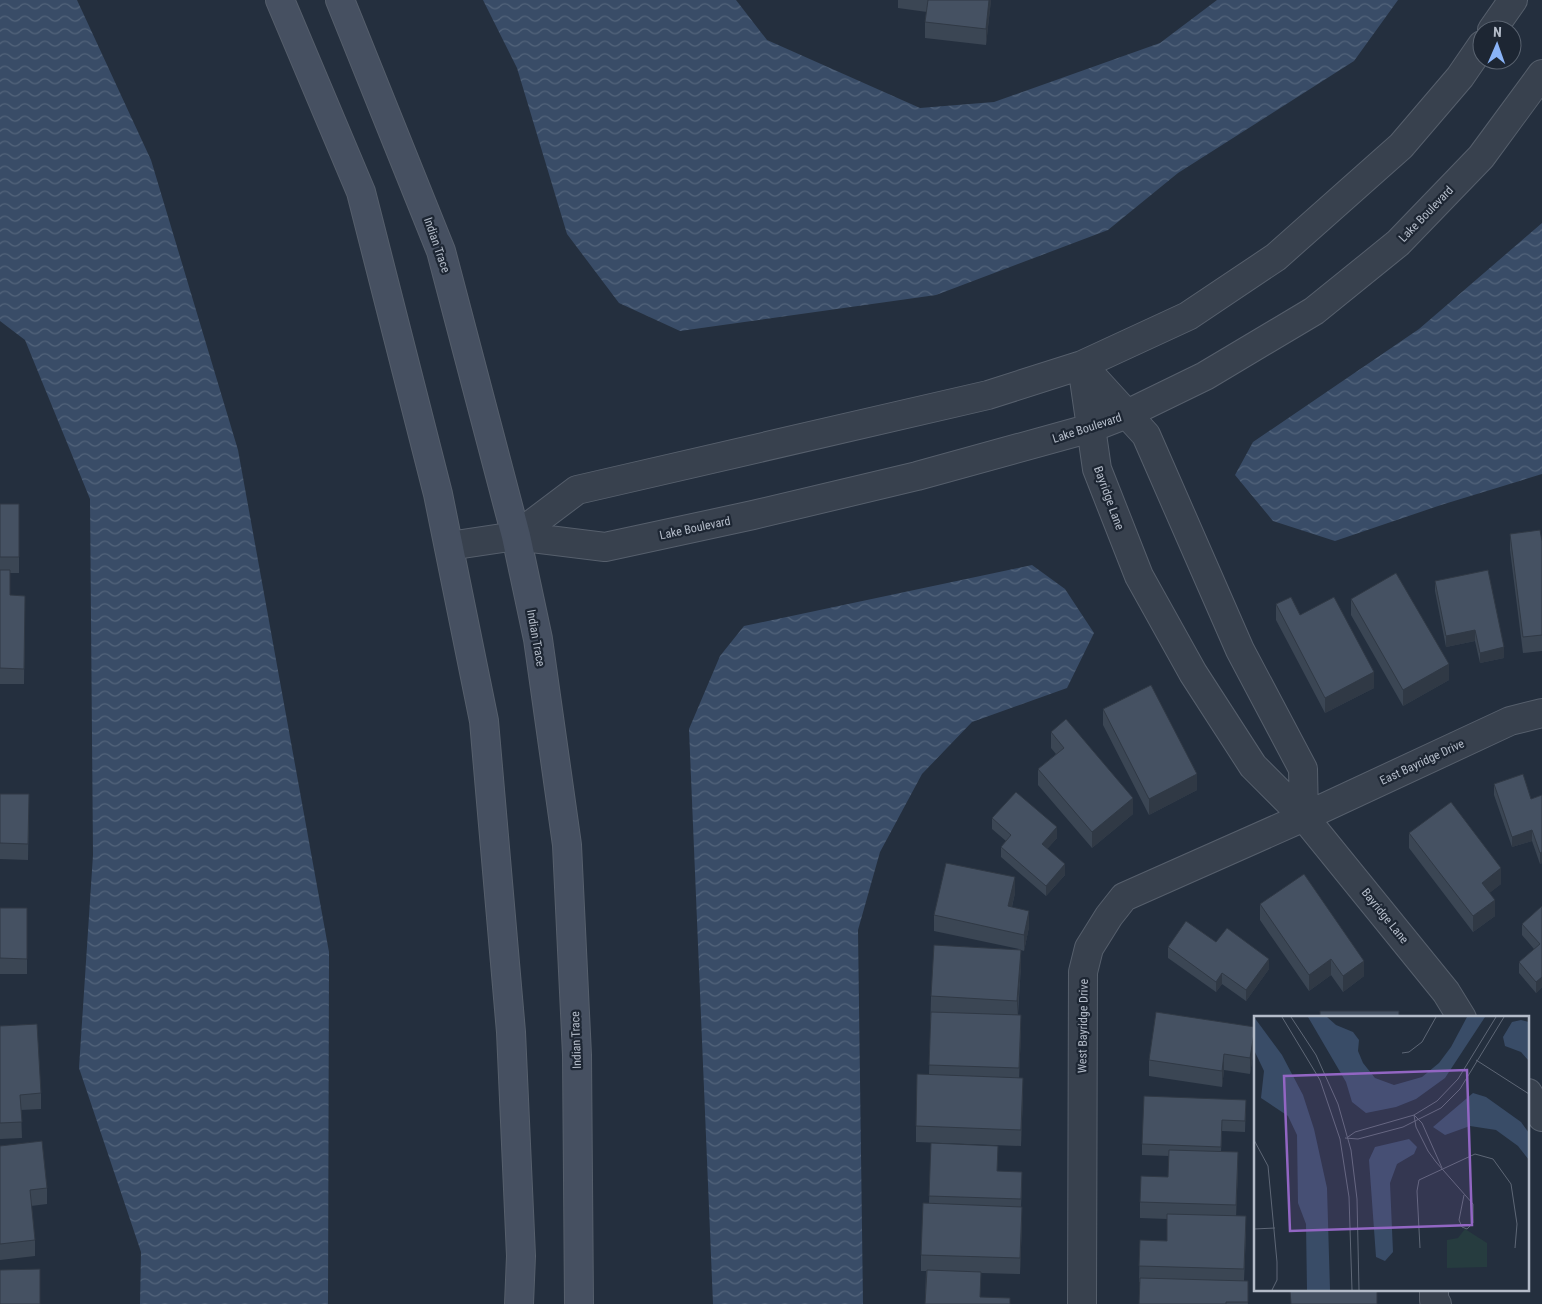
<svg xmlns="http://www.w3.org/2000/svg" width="1542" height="1304" viewBox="0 0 1542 1304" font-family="'Roboto Condensed',sans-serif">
	<defs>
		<pattern id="water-waves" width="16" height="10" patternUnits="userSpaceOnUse" patternTransform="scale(1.25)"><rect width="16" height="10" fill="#394c67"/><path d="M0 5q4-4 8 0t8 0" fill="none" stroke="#53647b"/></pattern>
	</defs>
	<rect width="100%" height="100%" fill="#242f3e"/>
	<path fill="url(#water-waves)" d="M0 0H77L151 160 238 450 329 952 328 1304H140L141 1252 79 1068 93 855 90 499 25 340 0 321Z
		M483 0H736L767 40 920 108 994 102 1160 43 1217 0H1398L1354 61 1178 173 1108 230 936 295 680 331 619 303 567 234 517 68Z
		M1542 223V474L1441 505 1335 541 1273 521 1235 475 1253 442 1419 329Z
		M1032 565 1065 589 1094 633 1067 688 972 722 922 774 880 852 858 930 863 1304H713L689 729 720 656 744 626Z"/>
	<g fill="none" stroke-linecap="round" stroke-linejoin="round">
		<g stroke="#565f6c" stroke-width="30">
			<path id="street" d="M1492 30 1513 0
				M516 536 577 490 988 395 1082 365 1188 316 1276 257 1401 146 1460 77 1482 45
				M449 546 516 536 605 547 753 515 917 476 1091 428 1127 414 1205 376 1314 311 1398 243 1481 157 1542 74
				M1304 817 1303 769 1240 650 1146 435 1082 365 1097 469 1139 576 1193 673 1253 766 1304 817 1446 992 1462 1018
				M1528 1093 1542 1117
				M1434 1290V1300L1437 1304
				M1082 1304 1083 972 1089 948 1109 916 1124 897 1304 817 1510 721 1542 713"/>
		</g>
		<g stroke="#565f6c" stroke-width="30">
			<path id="secondary" d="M280 0 361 192 438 494 484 721 511 1032 521 1256 519 1304
				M340 0 441 251 516 536 538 639 567 845 577 1055 579 1304"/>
		</g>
		<use href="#street" stroke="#38414e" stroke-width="28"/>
		<use href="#secondary" stroke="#465061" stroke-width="28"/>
	</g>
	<path fill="#3b4654" d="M898 0H991L986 45 925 38V22L927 12 898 8Z
		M0 504H19V573H10V595L25 596 24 684H0Z
		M1510 534 1542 541V651L1523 653 1510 550Z
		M1435 581 1504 658 1480 663 1475 641 1446 647 1435 591Z
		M1351 599 1449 680 1403 706 1351 615Z
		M1276 604 1300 615 1374 688 1325 713 1276 620Z
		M1103 709 1197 790 1149 815 1103 725Z
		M1051 732 1133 814 1092 848 1038 785V769L1056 754 1051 748Z
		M1494 784 1531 799 1542 795V863L1540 864 1532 841 1512 847 1494 795Z
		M0 794H29L28 860 0 859Z
		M992 818 1057 838 1047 849 1065 875 1046 896 1001 857V847L1006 841 992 829Z
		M1409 833 1501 884 1489 893 1495 916 1473 932 1409 848Z
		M1015 893 1012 907 1029 927 1024 951 1021 950V965L1018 1015 1021 1031 1019 1078 1023 1094 1021 1146 916 1142V1126L929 1075 931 996 1019 949 934 931V915Z
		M1260 904 1364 976 1343 992 1331 975 1309 991 1260 920Z
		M1542 906V987L1536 993 1519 973V962L1534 949 1522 935V924Z
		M0 908H27V974H0Z
		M1216 942 1269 969 1246 1001 1222 984 1216 992 1168 958V947Z
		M0 1026 41 1093V1109L21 1110 22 1138 0 1139Z
		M1255 1042 1250 1074 1224 1070 1222 1087 1149 1076V1060Z
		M1246 1100 1245 1132 1222 1131 1221 1152 1238 1168 1236 1216 1246 1232 1244 1281 1248 1304H1139L1140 1282H1139L1140 1240 1167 1241V1219L1140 1218V1202L1168 1177 1169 1156 1142 1155V1144Z
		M931 1143 998 1171 1022 1183 1021 1207 1022 1222 1020 1274 981 1273 925 1304 926 1271H921V1255L929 1203Z
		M0 1146 47 1188V1204L31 1206 35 1240V1256L0 1260Z"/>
	<path fill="#303945" d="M989 0H991L986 45V29Z
		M1475 630V641L1446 647V636Z
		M1504 647V658L1480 663V653Z
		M1449 664V680L1403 706V690Z
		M1374 672V688L1325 713V698Z
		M1197 774V790L1149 815V799Z
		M1133 798V814L1092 848V832Z
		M1057 827V838L1042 855V844Z
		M1532 830V841L1512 847V837Z
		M1542 852V863L1540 864V853Z
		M1065 864V875L1046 896V886Z
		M1501 868V884L1482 899V883Z
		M1015 877V893L1008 922V906Z
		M1495 900V916L1473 932V916Z
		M1029 911V927L1024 951V935Z
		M1021 950V965L1017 1017V1001Z
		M1269 959V969L1246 1001V990Z
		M1331 959V975L1309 991V975Z
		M1364 961V976L1343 992V976Z
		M1222 973V984L1216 992V982Z
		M1542 977V987L1536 993V982Z
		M1021 1015V1031L1019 1084V1068Z
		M1255 1027V1042L1250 1074V1058Z
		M1224 1054V1070L1222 1087V1071Z
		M1023 1078V1094L1021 1146V1130Z
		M1238 1152V1168L1236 1221V1205Z
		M1022 1207V1222L1020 1274V1258Z"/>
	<path fill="#455162" stroke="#303945" d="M928 0H989L986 29 925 22Z
		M0 504H19V557H0Z
		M1540 530 1542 541V635L1523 637 1510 534Z
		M0 570H10V595L25 596 24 669 0 668Z
		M1488 570 1504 647 1480 653 1475 630 1446 636 1435 581Z
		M1396 573 1449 664 1403 690 1351 599Z
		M1291 597 1300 615 1334 597 1374 672 1325 698 1276 604Z
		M1151 685 1197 774 1149 799 1103 709Z
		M1066 719 1133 798 1092 832 1038 769 1064 748 1051 732Z
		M1523 774 1531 799 1542 795V852L1540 853 1532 830 1512 837 1494 784Z
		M1016 792 1057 827 1042 844 1065 864 1046 886 1001 847 1011 835 992 818Z
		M0 794H29L28 844 0 843Z
		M1451 802 1501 868 1482 883 1495 900 1473 916 1409 833Z
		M946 863 1015 877 1008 906 1029 911 1024 935 934 915Z
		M1304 874 1364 961 1343 976 1331 959 1309 975 1260 904Z
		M1542 906V977L1536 982 1519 962 1540 944 1522 924Z
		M0 908H27V959L0 958Z
		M1186 921 1216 942 1227 928 1269 959 1246 990 1222 973 1216 982 1168 947Z
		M934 945 1021 950 1017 1001 931 996Z
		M1320 1011H1399V1018H1320Z
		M931 1012 1021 1015 1019 1068 929 1065Z
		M1156 1012 1255 1027 1250 1058 1224 1054 1222 1071 1149 1060Z
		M37 1024 41 1093 20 1095 22 1122 0 1123V1026Z
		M917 1074 1023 1078 1021 1130 916 1126Z
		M1144 1096 1246 1100 1245 1121 1222 1120 1221 1147 1142 1144Z
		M42 1141 47 1188 30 1190 35 1240 0 1244V1146Z
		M931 1143 998 1146 997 1171 1022 1172 1021 1199 929 1196Z
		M1169 1150 1238 1152 1236 1205 1140 1202 1141 1176 1168 1177Z
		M923 1203 1022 1207 1020 1258 921 1255Z
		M1167 1214 1246 1216 1244 1269 1139 1266 1140 1240 1167 1241Z
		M40 1269V1304H0V1270Z
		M927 1270 981 1272 980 1297 1010 1298V1304H925Z
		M1140 1278 1248 1281V1302H1226V1304H1139Z
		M1290 1290H1377V1304H1291Z"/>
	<g text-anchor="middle" stroke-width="4.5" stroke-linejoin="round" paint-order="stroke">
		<g font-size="12" fill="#b4bcc9" stroke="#1d2633">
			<text transform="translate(1426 214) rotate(-46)" y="4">Lake Boulevard</text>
			<text transform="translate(437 245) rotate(71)" y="4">Indian Trace</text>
			<text transform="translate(1087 428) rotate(-18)" y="4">Lake Boulevard</text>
			<text transform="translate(1109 498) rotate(70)" y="4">Bayridge Lane</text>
			<text transform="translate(695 528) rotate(-12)" y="4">Lake Boulevard</text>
			<text transform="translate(536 638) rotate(80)" y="4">Indian Trace</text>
			<text transform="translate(1422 762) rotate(-25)" y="4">East Bayridge Drive</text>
			<text transform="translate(1385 916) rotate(51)" y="4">Bayridge Lane</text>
			<text transform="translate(1083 1026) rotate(-89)" y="4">West Bayridge Drive</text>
			<text transform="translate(576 1040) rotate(-92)" y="4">Indian Trace</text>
		</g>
	</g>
	<g transform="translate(1254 1016)">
		<rect width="275" height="275" fill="#242f3e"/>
		<path d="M211 213 233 227V251L193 252V224L204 222Z" fill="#263c3f"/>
		<path d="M0 1 28 39 49 79 60 113 73 172 76 274H53L52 208 44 187 43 119 34 100 7 82 10 55 0 34ZM54 1H73L82 9 99 16 105 24 104 35 109 47 121 62 140 69 168 61 185 47 197 31 213 1H231L191 62 162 83 142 91 112 97 98 86 92 66ZM267 4 275 6V45L267 36 251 30 249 21 258 6ZM219 77 232 81 267 106 275 117V144L264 130 242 114 216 110 191 119 179 111ZM155 123 163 131 160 138 143 148 136 167 139 236 131 245 122 241 115 144 121 131Z" fill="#394c67"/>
		<path fill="none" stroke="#5e6776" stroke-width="1" d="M28 1 66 64 86 123 95 181 98 274M37 1 62 39 84 88 97 134 103 183 105 274M148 37 155 36 168 26 182 1M222 44 275 78M94 121 101 116 160 99 183 85 204 63 242 1M91 122 104 123 149 111 187 92 206 73 250 1M0 124 14 150 23 246V264L18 274M188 152 168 107 160 99 162 111 174 135 182 146 219 188V207L213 213 208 211 205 204 210 179M0 213 21 212M166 232 163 175 165 164 221 138 239 143 257 168 263 208 261 232"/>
		<path fill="#9266c3" fill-opacity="0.15" stroke="#9266c3" stroke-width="2.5" d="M213 54 218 209 36 215 30 60Z"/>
		<rect width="275" height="275" fill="none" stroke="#b4bcc9" stroke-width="2.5"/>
	</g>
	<g transform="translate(1497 45) rotate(2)"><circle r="24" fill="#1d2633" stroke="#59626f"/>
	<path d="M0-4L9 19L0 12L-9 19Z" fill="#8ab4f8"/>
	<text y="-8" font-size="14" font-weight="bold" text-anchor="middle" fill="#b4bcc9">N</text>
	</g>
</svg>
